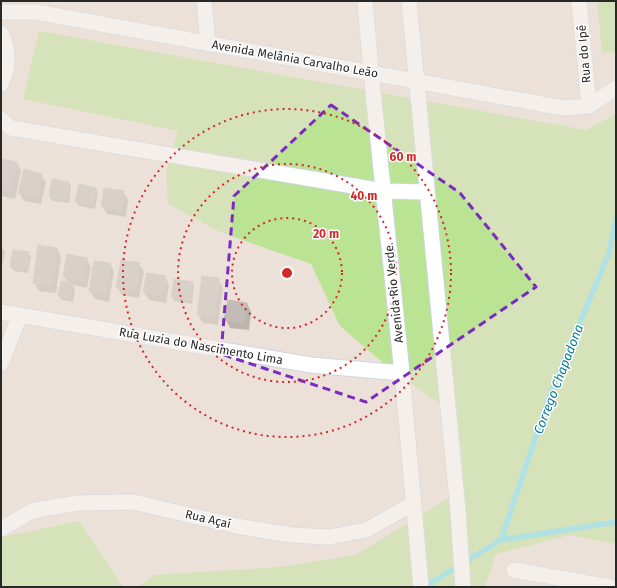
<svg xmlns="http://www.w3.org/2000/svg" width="617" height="588" viewBox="0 0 617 588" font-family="'Fira Sans',sans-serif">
	<rect width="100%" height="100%" fill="#ebe1d9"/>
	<path fill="#bae394" d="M597 1H616V53L602 52Z
		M39 31 586 130 616 114V544L570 535 496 554 485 587H138L154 575 279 567 356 555 458 492 462 452 453 413 389 368 340 326 311 264 220 232 168 204 166 172 178 131 23 99Z
		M79 521 123 587H1V539L6 536Z"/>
	<path fill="#0003" d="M1 160 17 163 21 171 15 199 1 196Z
		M41 174 46 183 41 204 24 201 19 192Z
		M69 183 71 187 69 203 52 201 50 197Z
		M96 189 98 192 95 209 79 206 76 202Z
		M123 192 128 200 126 217 107 214 102 206Z
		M1 248 5 252 1 270Z
		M57 248 61 257 56 293 39 291 34 282Z
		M14 251 28 253 31 257 28 273 14 271 11 267Z
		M86 258 91 267 87 288 73 285 75 288 73 302 62 300 59 296 69 284 64 276Z
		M110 264 114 272 109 302 95 299 90 291Z
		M139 264 144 272 139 298 122 295 117 287Z
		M165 277 169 285 166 303 149 300 144 292Z
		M218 279 223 288 218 325 203 323 198 315Z
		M192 282 194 286 192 304 174 301 172 297Z
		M247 303 251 312 249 330 230 328 226 320Z"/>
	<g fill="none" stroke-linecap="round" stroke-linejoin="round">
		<path stroke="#69dff0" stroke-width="5.5" d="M501 540 551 392 609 253 616 219
			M424 587 501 540 616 522"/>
	</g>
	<path fill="#c3bbb6" stroke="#c6bdb3" d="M1 159 17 162 11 192 1 189Z
		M24 169 42 174 37 197 18 193Z
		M52 179 69 182 67 200 49 197Z
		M79 184 96 188 93 205 75 202Z
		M104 188 124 191 121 210 101 206Z
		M38 245 57 248 52 285 33 283Z
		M13 250 29 252 27 270 10 267Z
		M67 254 87 258 83 280 63 277Z
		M121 260 140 263 135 290 116 287Z
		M94 261 110 263 105 294 89 291Z
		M147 273 165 276 162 296 143 292Z
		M202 276 219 278 214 317 197 315Z
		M174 279 193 282 190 300 171 297Z
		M61 281 73 283 71 298 58 296Z
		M228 300 247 303 245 323 224 320Z"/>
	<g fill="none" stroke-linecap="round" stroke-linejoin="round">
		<g stroke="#cfd5e2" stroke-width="17">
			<path id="minor" d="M204 1 208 44
				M365 1 371 72 402 373 421 587
				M409 1 458 511 463 587
				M579 1 589 106
				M1 12H36L563 108 589 106
				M1 33C9 49 9 67 1 84
				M589 106 616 88
				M1 119 11 128 383 191 427 192
				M1 312 311 365 402 373
				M1 363 20 315
				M1 529 32 511 77 503 133 502 236 526 292 535 329 537 366 530 413 504
				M514 570 610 587"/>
		</g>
		<use href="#minor" stroke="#fff" stroke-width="15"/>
	</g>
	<path d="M0 0H617V588H0ZM331 105 460 193 536 287 366 402 221 354 234 196Z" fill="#ebe1d9" fill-opacity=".55" fill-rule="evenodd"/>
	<path fill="none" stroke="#7b2cbf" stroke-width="3" stroke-dasharray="8 5" stroke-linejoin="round" d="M331 105 460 193 536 287 366 402 221 354 234 196Z"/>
	<g fill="none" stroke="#d62828" stroke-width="2" stroke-dasharray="2 4">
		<circle cx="287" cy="273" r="55"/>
		<circle cx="287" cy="273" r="109"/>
		<circle cx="287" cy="273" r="164"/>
	</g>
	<g text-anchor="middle" stroke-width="3" stroke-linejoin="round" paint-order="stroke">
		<g font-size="12" fill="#282828" stroke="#fff">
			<text transform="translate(584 54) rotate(-95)" y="4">Rua do Ipê</text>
			<text transform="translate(295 59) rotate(10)" y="4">Avenida Melânia Carvalho Leão</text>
			<text transform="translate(394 294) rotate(-96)" y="4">Avenida Rio Verde</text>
			<text transform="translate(201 346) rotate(10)" y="4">Rua Luzia do Nascimento Lima</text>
			<text transform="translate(208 519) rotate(13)" y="4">Rua Açaí</text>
		</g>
		<g font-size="13" font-style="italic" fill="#0b7c99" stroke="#fff">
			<text transform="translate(558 379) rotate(-69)" y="5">Corrego Chapadona</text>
		</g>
	</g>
	<circle cx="287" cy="273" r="6" fill="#d62828" stroke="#fff" stroke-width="2"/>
	<g font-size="12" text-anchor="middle" font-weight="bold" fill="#d62828" stroke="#fff" stroke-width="3" stroke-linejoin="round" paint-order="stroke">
		<text x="403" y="161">60 m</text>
		<text x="364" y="200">40 m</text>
		<text x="326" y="238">20 m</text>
	</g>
	<rect width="617" height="588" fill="none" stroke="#282828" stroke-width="4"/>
</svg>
